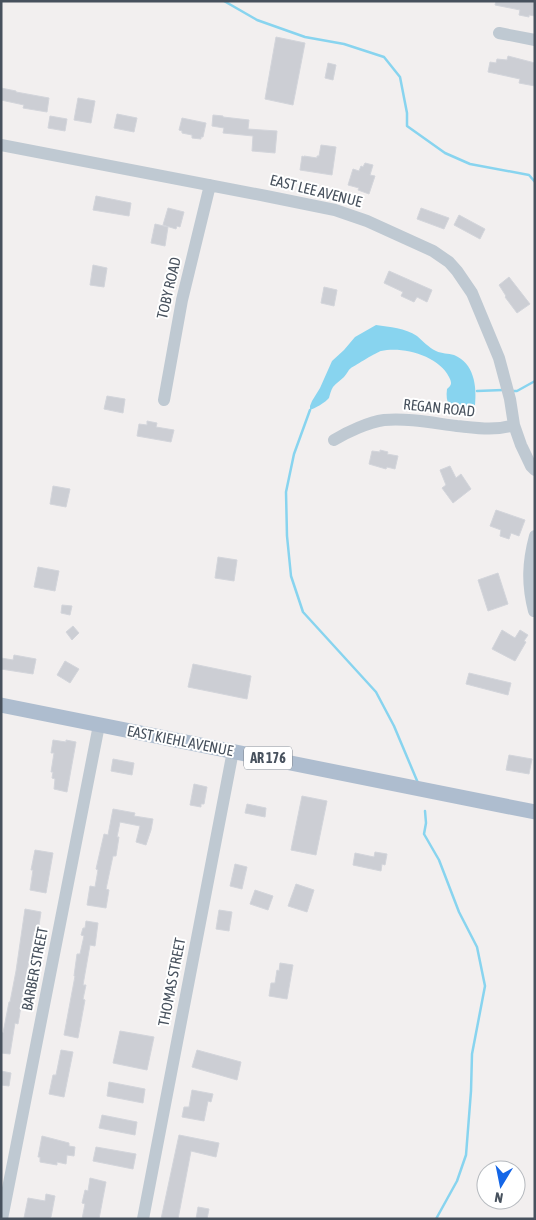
<svg xmlns="http://www.w3.org/2000/svg" width="536" height="1220" viewBox="0 0 536 1220" font-family="'Asap Condensed',sans-serif">
	<rect width="100%" height="100%" fill="#f2efef"/>
	<path fill="#88d4ef" d="M376 325C390 327 405 328 417 336 423 341 428 347 436 351 442 354 448 353 454 355 474 363 477 386 475 405 458 414 444 411 447 389 452 385 452 383 449 377 439 356 403 346 381 351 377 352 356 365 351 368 348 370 347 374 344 377 341 380 336 383 333 387 331 390 330 394 329 398 326 402 314 409 310 410V406L312 401 320 388 332 361 344 350 355 337Z"/>
	<g fill="none" stroke-linecap="round" stroke-linejoin="round">
		<path stroke="#88d4ef" stroke-width="2.5" d="M224 1 257 20 305 37 344 44 384 57 400 77 407 113V126L445 153 470 164 529 175 535 182
			M477 391 503 390
			M511 391H517L535 381
			M310 410 294 454 286 492 287 536 291 576 303 612 376 692 394 726 418 783
			M425 811 426 823 424 834 439 860 459 912 477 947 485 986 472 1054 471 1091 466 1155 457 1181 436 1219"/>
	</g>
	<path fill="#ccced4" stroke="#d3d5db" d="M496 1H535V16L529 15V17L519 15 520 10 495 5Z
		M276 37 305 43 293 105 265 99Z
		M508 56 535 63V86L519 83 520 79 488 72 490 62 496 63 497 59 507 60Z
		M328 63 336 65 333 80 325 78Z
		M1 88 16 91V92L49 98 47 112 23 108 24 105 1 100Z
		M78 98 95 101 91 123 74 120Z
		M117 114 137 118 134 132 114 128Z
		M213 115 223 116V117L249 120 248 129 277 131 275 153 252 151 253 136 223 133 224 128 212 126Z
		M50 116 67 119 65 131 48 128Z
		M182 118 206 123 203 137H201V139L192 138V135L182 133V131L179 130Z
		M321 145 336 147 332 175 300 170 302 156 304 157V156L317 158V156H319Z
		M365 163 373 165 370 175 375 176 369 194 358 190 359 188 348 185 353 169 359 171 361 166 363 167Z
		M96 196 131 203 129 216 93 210Z
		M168 208 184 212 180 227 177 226 176 229 163 225Z
		M421 208 449 218 444 229 417 219Z
		M459 215 485 229 480 239 454 225Z
		M155 224 168 227 165 246 151 243Z
		M93 265 107 268 104 287 90 285Z
		M389 271 432 290 427 302 417 297 414 302 401 296 403 292 384 283Z
		M509 277 530 304 517 313 505 297 506 296 499 285Z
		M324 287 337 290 334 306 321 303Z
		M107 396 125 399 123 413 104 409Z
		M147 421 157 423 156 427 174 430 171 442 137 436 139 424 147 425Z
		M380 450 388 452 387 454 398 456 395 469 387 467 386 469 369 464 372 451 380 452Z
		M450 466 456 478 461 474 471 489 453 503 442 488 446 485 440 470Z
		M53 486 70 489 66 507 50 504Z
		M496 510 525 520 519 536 511 533 509 539 500 536 501 530 490 526Z
		M218 557 237 560 234 581 215 578Z
		M38 567 59 571 55 591 34 587Z
		M498 573 508 604 488 611 478 580Z
		M62 605 72 606 70 615 61 613Z
		M73 626 79 633 72 640 66 632Z
		M502 630 515 638 520 630 528 635 524 641 526 642 515 661 492 649Z
		M14 655 36 659 33 674 1 669V658L13 660Z
		M65 661 79 669 70 683 57 675Z
		M193 664 251 676 247 699 188 687Z
		M469 673 511 683 508 695 466 684Z
		M53 740 66 742V740L76 742 67 792 54 789 55 779 52 778 53 772H51L54 753H51Z
		M509 755 532 759 529 774 506 770Z
		M113 759 134 763 132 775 111 771Z
		M194 784 207 787 204 804H201V807L190 805Z
		M302 796 327 801 316 855 291 850Z
		M247 804 266 808 265 817 245 813Z
		M113 809 135 813 134 816 153 819 151 830 146 845 136 842 140 826 120 822 117 837H119L116 856H113L106 889 109 890 106 908 87 905 90 886 95 887 98 870 96 869 104 834 108 835Z
		M35 850 53 853 46 893 30 890 33 870H31Z
		M375 852 387 854 385 865 382 864 381 871 353 865 355 853 374 857Z
		M235 864 247 867 242 889 230 886Z
		M296 884 314 890 307 912 288 906Z
		M255 890 273 896 268 910 250 904Z
		M25 909 41 912 38 932 34 931 18 1024 15 1023 10 1054 1 1053V1032L3 1033 9 1002H10L16 971Z
		M219 910 232 912 229 931 216 929Z
		M86 921 98 923 95 946 90 945 83 985H86L83 999 85 1000 78 1038 64 1035 75 976H74L77 954H80L84 936 81 935 83 928H85Z
		M280 963 293 965 287 999 269 996 271 983H275L277 970 279 971Z
		M120 1031 154 1037 147 1070 113 1063Z
		M61 1050 73 1052 64 1097 49 1094 53 1075H56Z
		M197 1050 241 1062 237 1080 192 1067Z
		M1 1071 11 1073 9 1086 1 1085Z
		M109 1082 145 1089 143 1103 107 1096Z
		M192 1090 213 1094 211 1102 208 1101 204 1121 182 1117 184 1107H189Z
		M102 1115 137 1122 135 1135 99 1128Z
		M179 1135 219 1143 216 1157 191 1151 178 1219H161Z
		M42 1136 69 1143V1146L75 1147 74 1156 67 1155 66 1164 57 1162V1165L40 1162V1157H38Z
		M96 1147 136 1154 133 1169 93 1161Z
		M90 1178 106 1182 99 1219H82L85 1204 82 1203 85 1190 88 1191Z
		M46 1194 55 1196 51 1217 48 1219 24 1218 28 1198 45 1201Z
		M198 1207 209 1209 207 1219H196Z"/>
	<g fill="none" stroke-linecap="round" stroke-linejoin="round">
		<path stroke="#bfc9d2" stroke-width="12" d="M499 33 535 40
			M1 145 266 196 335 210 367 221 433 251 449 262 457 271 472 293 499 358 510 399 514 425 521 445 531 466 535 470
			M164 400 182 300 210 185
			M334 440C347 432 369 422 384 420 409 418 433 423 457 426 477 428 495 431 514 425
			M534 611C527 584 528 562 535 536
			M2 1219 99 725
			M143 1219 233 751"/>
		<path stroke="#aebdcf" stroke-width="15" d="M1 705 535 812"/>
	</g>
	<g text-anchor="middle" stroke-width="4" stroke-linejoin="round" paint-order="stroke">
		<rect fill="#fff" stroke="#7e858e" stroke-width="1" x="244" y="746.5" width="48" height="23" rx="4"/>
		<g font-size="14" font-weight="bold" fill="#47515d">
			<text x="268" y="763">AR 176</text>
		</g>
		<g font-size="15" fill="#47515d" stroke="#fff">
			<text transform="translate(316 191) rotate(14)" y="5">EAST LEE AVENUE</text>
			<text transform="translate(169 288) rotate(-77)" y="5">TOBY ROAD</text>
			<text transform="translate(439 408) rotate(6)" y="5">REGAN ROAD</text>
			<text transform="translate(180 741) rotate(11)" y="5">EAST KIEHL AVENUE</text>
			<text transform="translate(35 969) rotate(-79)" y="5">BARBER STREET</text>
			<text transform="translate(172 982) rotate(-79)" y="5">THOMAS STREET</text>
		</g>
	</g>
	<rect width="536" height="1220" fill="none" stroke="#47515d" stroke-width="5"/>
	<g transform="translate(501 1185) rotate(190)"><circle r="24" fill="#ffffff" stroke="#b5b9be"/>
	<path d="M0-4L9 19L0 12L-9 19Z" fill="#1466e7"/>
	<text y="-8" font-size="14" font-weight="bold" text-anchor="middle" fill="#47515d">N</text>
	</g>
</svg>
